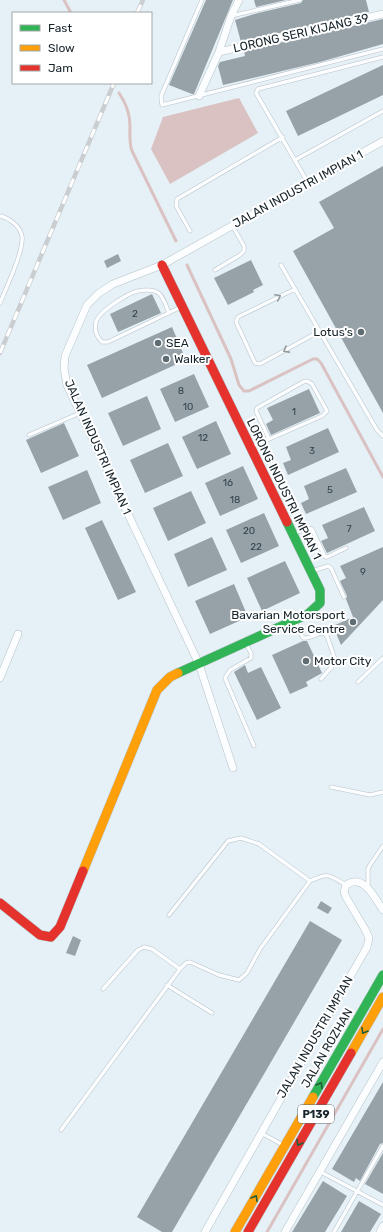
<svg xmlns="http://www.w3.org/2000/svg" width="383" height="1232" viewBox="0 0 383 1232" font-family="Rubik,sans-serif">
	<rect width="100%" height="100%" fill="#e6f1f7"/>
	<path fill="#dac2c2" d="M239 98 258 133 170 184 151 149 163 117Z"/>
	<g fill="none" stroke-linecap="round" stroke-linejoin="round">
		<path stroke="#dac2c2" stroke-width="3" d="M64 0 71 13
			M119 93C126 103 130 114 130 126 130 134 129 143 132 151L176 241
			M187 265 231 359 239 385 244 391H249L313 359H317L321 363 383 477
			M267 1232 383 1029"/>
	</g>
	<path fill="#96a2a8" d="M206 0H233L194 94H192L169 85Z
		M254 0H286L256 7Z
		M303 0H366L369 12 241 42 235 20 258 13 301 3Z
		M383 19V44L320 62 223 85 218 66 220 62 245 56 244 51Z
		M383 65V95L298 136 286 111Z
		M383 166V413L293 251 334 228 319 202Z
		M118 254 121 261 107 268 104 261Z
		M251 260 263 285 253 290 254 292 228 305 214 278Z
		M152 294 161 313 118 332 110 314Z
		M172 327 186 360 102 398 87 365Z
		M194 374 209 407 175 422 160 389Z
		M309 389 320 413 271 435 266 424 273 420 267 408Z
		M147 396 161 429 123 446 108 413Z
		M216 421 231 454 197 469 182 437Z
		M64 423 79 456 41 473 26 440Z
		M328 428 339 452 288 475 283 463 291 460 286 447Z
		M168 443 183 476 145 493 130 460Z
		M243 466 258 499 220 516 205 483Z
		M346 468 357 492 306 514 301 503 309 499 304 486Z
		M87 470 101 503 63 520 48 487Z
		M191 491 206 523 168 541 153 508Z
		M364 507 375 531 327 553 321 541 328 538 322 525Z
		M264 513 279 546 241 563 226 530Z
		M102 520 136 592 118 600 85 528Z
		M212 537 227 570 188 587 174 554Z
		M383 547V600L341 645 333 626 353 617 346 599 347 596 340 581 346 578 340 566Z
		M285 561 300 593 262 611 247 578Z
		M234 584 248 617 210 634 195 601Z
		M303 641H307L322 673 306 682 308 686 290 694 272 655Z
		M245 665 248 673 261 667 281 708 257 720 234 672Z
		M321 901 332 908 328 914 317 908Z
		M310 921 342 940 172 1232H162L137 1217Z
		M73 936 81 940 75 956 66 953Z
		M383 1082V1143L380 1144 360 1181 356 1178 354 1182 332 1169Z
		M383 1153V1194L365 1184Z
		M323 1181 347 1196 325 1232H292Z
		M359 1201 381 1214 370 1232H341Z"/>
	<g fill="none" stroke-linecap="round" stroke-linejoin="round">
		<g stroke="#b7c2c8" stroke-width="4.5">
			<path id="lane" d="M202 0 161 96 162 105 383 49
				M231 16 300 0
				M295 160 383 111
				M308 183 256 93 258 89 383 57
				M0 216C9 218 20 226 22 236 24 251 6 288 0 303
				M190 231 176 206 177 199 283 137
				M281 265 377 430 383 436
				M215 270 240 255 244 251V246L232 225
				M295 289 238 317 236 322 255 363 260 364 320 331
				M169 313C166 306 163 295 157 292 151 289 143 290 138 291 128 293 98 312 96 322 94 330 97 337 102 342H108L181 307
				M29 435 80 413
				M253 446 322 416 327 411 312 384 307 381 303 382 257 408 256 411 269 439
				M294 534 306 528 312 529 325 557H327L346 548
				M312 571 328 566 331 568 344 597
				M295 622 303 638C310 639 317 633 324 633L327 636 336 662 321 679
				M246 644 251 653V658L230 670 225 678 254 746
				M358 682 383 658
				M331 787 370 795 383 792
				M368 887V869L370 865 383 846
				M169 915 228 841 241 838 259 844 310 881
				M167 985 212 1013
				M103 989 138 950 144 947 152 949 180 969
				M61 1130 180 969 186 963 190 962 219 975 239 980 247 973 260 949 310 881C329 872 329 875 346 885
				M261 1133 283 1145
				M319 1171 383 1205
				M334 1232 383 1146"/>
		</g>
		<g stroke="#b7c2c8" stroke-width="8">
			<path id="street" d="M219 52 383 14
				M199 96 219 52 231 16 239 0
				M0 678 18 634
				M233 768 199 664 67 385 64 368 65 356 87 305 99 293 113 284 162 265 383 141
				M205 1232 367 947 369 938 366 931 346 897 344 892 346 885C364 873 374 897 383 910
				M285 1232 383 1062
				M380 1232 383 1226"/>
		</g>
		<g stroke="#b7c2c8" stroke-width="10">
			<path id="fast" d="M178 673 308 614 320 603V590L287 522
				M313 1097 383 975"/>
		</g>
		<g stroke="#b7c2c8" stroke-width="10">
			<path id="slow" d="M83 871 157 690 170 677 178 673
				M351 1053 383 997
				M235 1232 313 1097"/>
		</g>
		<g stroke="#b7c2c8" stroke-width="10">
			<path id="jam" d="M162 265 287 522
				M0 903 40 935 51 937 60 927 83 871
				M248 1232 351 1053"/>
		</g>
		<use href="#lane" stroke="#fbfdfe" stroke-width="3.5"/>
		<use href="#street" stroke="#fbfdfe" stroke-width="7"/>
		<use href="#fast" stroke="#30b455" stroke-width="9"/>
		<use href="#slow" stroke="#ff9f0a" stroke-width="9"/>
		<use href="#jam" stroke="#e5322d" stroke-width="9"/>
		<g stroke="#cbced0" stroke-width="4.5">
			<path id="rail" d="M137 13 143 0
				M0 353 114 83"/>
		</g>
		<use href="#rail" stroke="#fff" stroke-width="3" stroke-dasharray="9" stroke-linecap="butt"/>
	</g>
	<defs><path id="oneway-chevron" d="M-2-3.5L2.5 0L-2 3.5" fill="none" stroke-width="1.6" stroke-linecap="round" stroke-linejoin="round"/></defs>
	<g stroke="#949b9f">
		<use href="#oneway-chevron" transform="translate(278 297) rotate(-26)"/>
		<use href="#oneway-chevron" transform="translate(286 350) rotate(151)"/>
	</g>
	<g stroke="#205e3b">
		<use href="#oneway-chevron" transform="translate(364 1031) rotate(120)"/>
		<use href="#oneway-chevron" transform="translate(320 1085) rotate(-60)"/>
		<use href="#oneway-chevron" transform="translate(299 1143) rotate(120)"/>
		<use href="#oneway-chevron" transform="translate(255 1198) rotate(-60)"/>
	</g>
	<g fill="#5f6c72" stroke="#fff" stroke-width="1.5">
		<circle cx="361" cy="332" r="4"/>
		<circle cx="158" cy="343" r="4"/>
		<circle cx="166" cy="359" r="4"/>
		<circle cx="353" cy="622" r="4"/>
		<circle cx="306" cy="661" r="4"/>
	</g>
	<g text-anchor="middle" stroke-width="4" stroke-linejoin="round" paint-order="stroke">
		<g font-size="10" fill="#36444a">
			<text x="135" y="317">2</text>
			<text x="181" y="394">8</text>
			<text x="188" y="410">10</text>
			<text x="294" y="415">1</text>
			<text x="203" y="441">12</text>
			<text x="312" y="454">3</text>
			<text x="228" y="486">16</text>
			<text x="330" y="493">5</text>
			<text x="235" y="503">18</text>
			<text x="349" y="532">7</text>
			<text x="249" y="534">20</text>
			<text x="256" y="550">22</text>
			<text x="363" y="575">9</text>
		</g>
		<rect fill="#fff" stroke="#5c666a" stroke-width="1" x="298" y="1105" width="36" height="18" rx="3"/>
		<g font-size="11" font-weight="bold" fill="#16242a">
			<text x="316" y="1118">P139</text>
		</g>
		<g font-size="12" fill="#16242a" stroke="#fff">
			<text transform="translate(301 33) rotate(-13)" y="4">LORONG SERI KIJANG 39</text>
			<text transform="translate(298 189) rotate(-29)" y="4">JALAN INDUSTRI IMPIAN 1</text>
			<text transform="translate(98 447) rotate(66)" y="4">JALAN INDUSTRI IMPIAN 1</text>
			<text transform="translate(284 489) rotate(64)" y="4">LORONG INDUSTRI IMPIAN 1</text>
			<text transform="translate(315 1037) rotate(-60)" y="4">JALAN INDUSTRI IMPIAN</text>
			<text transform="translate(327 1048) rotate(-60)" y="4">JALAN ROZHAN</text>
		</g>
		<g font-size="12" fill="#16242a" stroke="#fff" text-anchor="start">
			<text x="353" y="336" text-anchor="end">Lotus's</text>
			<text x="166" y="347">SEA</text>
			<text x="174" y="363">Walker</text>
			<text x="345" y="619" text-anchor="end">Bavarian Motorsport<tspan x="345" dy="14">Service Centre</tspan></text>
			<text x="314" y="665">Motor City</text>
		</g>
	</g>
	<rect x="12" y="12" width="140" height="72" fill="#ffffff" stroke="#a2a7aa"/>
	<rect x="20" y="25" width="20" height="6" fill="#30b455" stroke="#a2a7aa"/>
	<text x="48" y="32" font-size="12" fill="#16242a">Fast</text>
	<rect x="20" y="45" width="20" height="6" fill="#ff9f0a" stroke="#a2a7aa"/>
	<text x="48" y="52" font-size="12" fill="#16242a">Slow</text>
	<rect x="20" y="65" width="20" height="6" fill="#e5322d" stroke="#a2a7aa"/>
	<text x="48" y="72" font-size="12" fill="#16242a">Jam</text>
</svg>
